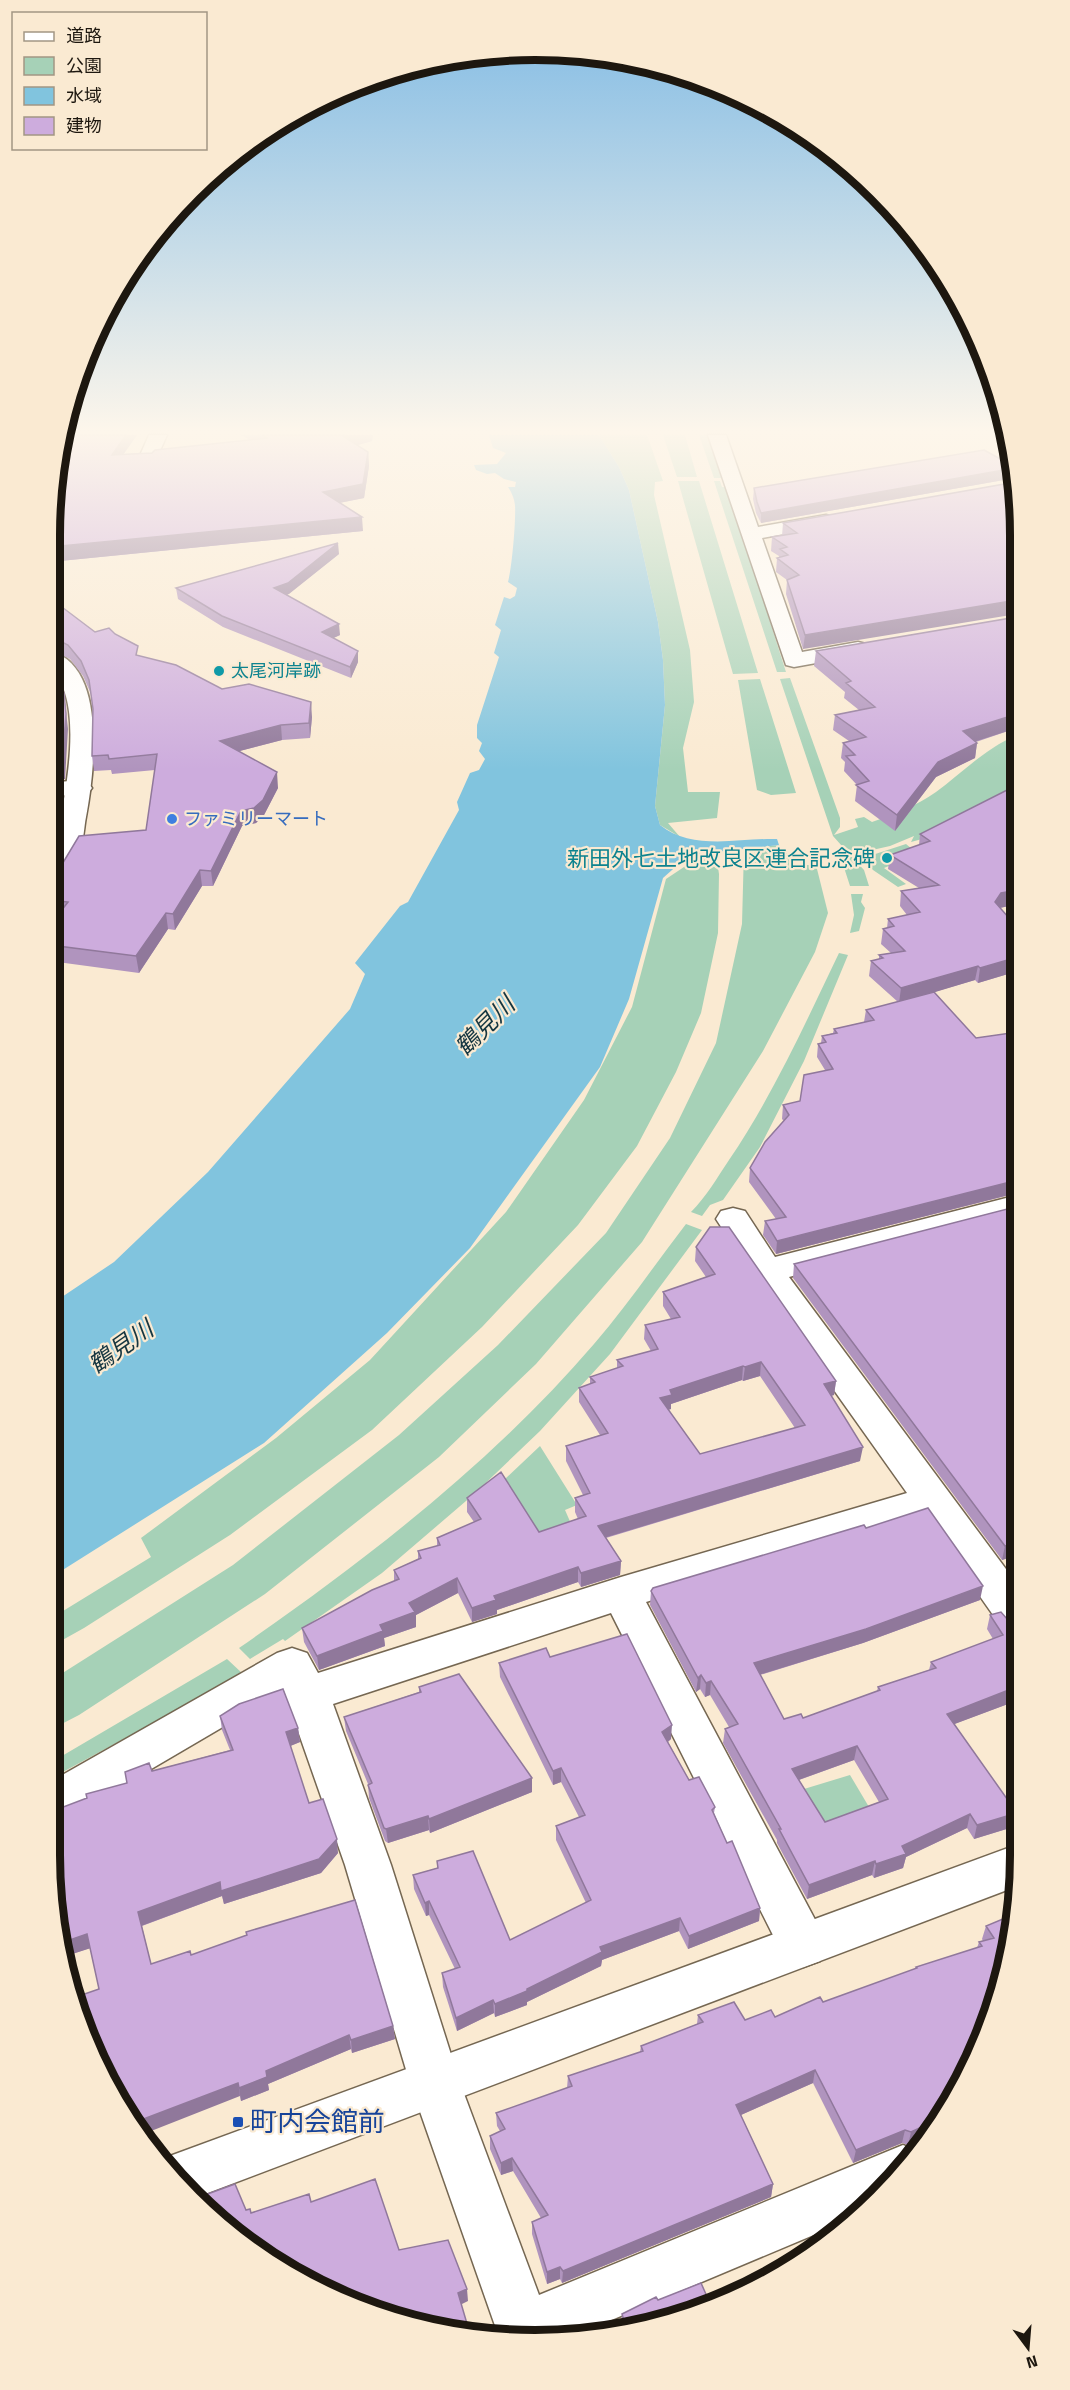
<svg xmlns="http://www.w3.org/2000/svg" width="1070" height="2390" viewBox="0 0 1070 2390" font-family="'Titillium Web','Noto Sans JP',sans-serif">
	<rect width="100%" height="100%" fill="#faead2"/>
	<path fill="#a6d1b7" d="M599 435H647L663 481 655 482 654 495 690 650 694 702 683 748 688 792H720L717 818 668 823 680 837 660 825 655 806 665 705 663 660 658 622 629 490 619 467Z
		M663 435H685L697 477H677Z
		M699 435H708L722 478H714Z
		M678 481H699L758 673 733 674Z
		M714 481H720L722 487H727L786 672H777Z
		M790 678 840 818V827L834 835 858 827 855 819 864 817 872 822C895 814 916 806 936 792 963 772 986 748 1017 735V791L944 833 911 842 914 836 890 846 850 855 864 870 869 886H850L838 849 850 855 833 836 780 679Z
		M760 679 796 793 771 795 757 790 738 680Z
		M906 844 918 854 884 868 906 884 898 887 873 870 863 858Z
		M779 845 780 848H785L791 865H816L828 913 815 952 763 1051 642 1242 536 1364 439 1457 265 1594 79 1715 50 1730V1681L233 1565 399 1435 498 1345 606 1233 670 1138 716 1043 742 924 744 849Z
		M716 855 719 874 718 933 701 1013 676 1072 637 1146 578 1225 482 1327 372 1430 230 1535 84 1628 50 1647V1619L151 1557 141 1538 276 1438 370 1360 506 1212 584 1100 632 1007 666 879 690 863Z
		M851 894H863L861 902 865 908 859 931 850 933 854 915Z
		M839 953 848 955 804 1061 760 1147 723 1200 710 1205 702 1216 691 1212C706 1197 717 1178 729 1160 773 1095 805 1024 839 953Z
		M686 1224 702 1230 610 1354 540 1431 473 1495 382 1573 285 1641 283 1639 250 1659 239 1648C366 1560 493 1462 594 1344 627 1306 655 1264 686 1224Z
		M540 1446 577 1505 565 1510 572 1526 510 1541 536 1528 505 1479Z
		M227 1659 243 1674 50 1779V1763Z
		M850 1775 869 1807 825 1824 804 1789Z"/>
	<path fill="#81c4de" d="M489 435H599L619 467 629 490 658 622 663 660 665 705 655 806 660 825C692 851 739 838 777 839L779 845 716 852 681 862 663 878 629 999 600 1067 470 1248 387 1333 264 1443 50 1578V1305L114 1262 208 1172 350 1009 365 974 355 963 400 906 408 902 459 810 457 802 470 773 479 770 485 759 479 751 482 743 477 738V725L499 657 494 653 501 630 495 625 504 597 510 599 515 596 517 588 508 582C512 567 516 521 515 505 514 498 512 493 508 487H515L516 482 504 479 495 473 487 474 476 470 474 465 497 464 506 453 493 448Z"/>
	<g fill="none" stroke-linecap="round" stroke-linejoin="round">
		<g stroke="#756752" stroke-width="3">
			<path id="minor" d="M149 435H167L154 464H140L138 460Z
				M708 435H726L758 527 826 515 833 517 836 521 833 525 762 538 802 652 858 642 866 644 869 649 866 654 794 667 786 665Z
				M79 780 88 783 92 788 88 793 50 797V783Z
				M1018 1195 1019 1217 789 1277 1020 1588V1637L1005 1632 925 1518 646 1602 820 1929 827 1945 820 1961 803 1967 786 1961 611 1613 333 1704 391 1865 460 2083 539 2295 903 2145 917 2151 900 2175 842 2223 571 2337 535 2340 499 2337 410 2083 345 1865 284 1691 66 1819 50 1825V1782L277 1653 292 1648 307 1653 318 1673 621 1577 907 1493 755 1279 716 1219 721 1211 733 1208 745 1211 775 1257Z"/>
		</g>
		<g stroke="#756752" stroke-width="3">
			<path id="tertiary" d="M1019 1844 1020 1855 1015 1887 197 2197 170 2175 159 2160Z"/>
		</g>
		<g stroke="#756752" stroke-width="3">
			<path id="secondary" d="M50 651C108 666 94 774 86 817 84 827 84 839 80 849 76 861 67 874 59 885L50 887V857L54 849C63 807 88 700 50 669Z"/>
		</g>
		<use href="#minor" fill="#fff" fill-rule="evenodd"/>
		<use href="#tertiary" fill="#fff" fill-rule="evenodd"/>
		<use href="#secondary" fill="#fff" fill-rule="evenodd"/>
	</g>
	<path fill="#b094be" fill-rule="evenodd" d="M66 435H137L123 454 152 453 250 440 241 435H373L372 441 357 445 368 452 369 466 364 498 339 503 363 531 50 562V535Z
		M1015 478 761 523 756 513 753 499 754 488Z
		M1016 482 803 649 786 594 787 580 776 572 777 558H779V556L771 551 772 537 782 536 783 523Z
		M339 554 287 595 340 635 333 638 358 662 351 678 223 627 178 599 176 588Z
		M50 598 95 632 139 656 222 689 312 717 310 738 282 740 239 751 278 788 264 815 256 823 242 826 213 886H202L175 930 168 929 139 973 50 961V925L56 916H50V872L58 871 146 830 155 770 112 774 111 770 94 771 92 756 93 709 91 694 83 676 70 659 50 649Z
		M1017 617V728L976 742 977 743 975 758 936 777 895 831 855 801 857 785 844 771 845 762 841 758 843 743 849 741 833 730 835 715 859 710 844 698 845 692 814 666 816 651Z
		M1017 785 1018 908 1009 906 1000 908 1009 918 1018 920V971L978 983 975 980 934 992 976 1038 1018 1032V1194L1017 1193 776 1254 763 1235 765 1221 776 1219 749 1182 750 1168 784 1121 782 1119 783 1105 800 1101 825 1070 817 1057 818 1044 821 1043 822 1036 833 1033 834 1029 864 1022 866 1010 898 1002 869 976 871 961 879 959V955L891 953 881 944 883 929 887 928 888 919 907 915 900 906 901 891 919 888 888 869 890 855 919 845 920 834Z
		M1019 1206 1020 1554 1002 1560 793 1278 794 1264Z
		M696 1247 836 1381 834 1395 831 1396 860 1461 606 1538 621 1561 620 1575 581 1587 578 1582 497 1610V1614L472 1622 458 1593 416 1615V1627L384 1638 385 1646 319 1670 304 1642 302 1628 394 1581V1570L418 1559V1551L437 1546V1538L474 1522 467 1512V1498L539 1532 578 1519 575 1512V1498L583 1495 566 1461V1446L600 1435 579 1402V1388L590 1384V1377L617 1368V1360L651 1351 644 1339 645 1325 671 1319 663 1306V1292L706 1277 695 1261ZM760 1376 795 1428 700 1454 668 1410 671 1409V1404L742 1380 743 1381Z
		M866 1528 980 1600 863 1643 760 1675 784 1719 803 1718 877 1691 878 1687 929 1670 931 1662 993 1639 987 1629 990 1615 1020 1623V1705L1019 1706 1016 1701 954 1724 1017 1813 1013 1827 974 1839 967 1828 906 1857 903 1868 874 1878 872 1875 807 1899 777 1843V1840L723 1743 725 1729 729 1727 710 1695 705 1697 700 1689 696 1692 650 1605 651 1591ZM854 1760 879 1802 825 1822 799 1780Z
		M550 1657 671 1739 668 1742 689 1780 715 1807 714 1813 727 1843 760 1908 759 1921 688 1949 679 1931 602 1960 601 1966 527 2002V2005L495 2017 494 2013 457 2031 443 1987 442 1973 455 1969 429 1915 426 1916 414 1889 413 1875 437 1868V1861L510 1940 586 1903 556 1840V1826L579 1817 561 1782 553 1785 500 1677 499 1663Z
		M419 1687 532 1792 430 1833 429 1830 388 1843 385 1841 369 1798 368 1784 346 1731 344 1717 419 1692Z
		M220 1716 298 1728 300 1742 290 1746 309 1803 338 1853 321 1873 224 1904 222 1896 142 1926 151 1964 191 1955 393 2026 395 2039 352 2053 351 2049 268 2084 269 2090 241 2101 240 2096 99 1989 90 1948 66 1956 50 1855 87 1798 127 1783 152 1771 230 1750 222 1730Z
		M1010 1916 956 2097 929 2135 908 2145 902 2143 853 2163 813 2083 741 2115 773 2184 771 2197 562 2283 560 2279 547 2284 532 2234V2222L541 2218 513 2171 501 2175 490 2149V2136L500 2131 497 2126 496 2113 567 2088 568 2076 640 2052 641 2046 697 2024 698 2015 745 2020 775 2017 823 2002 915 1969 916 1967 977 1948 979 1942 983 1941 982 1939 986 1926Z
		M755 2275 777 2276 754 2284Z
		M658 2300 629 2331 623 2332 621 2326 622 2314Z"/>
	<path fill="#90789b" d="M126 435H137L114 468 112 455Z
		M347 435H373L372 441 344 449 343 436Z
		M368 452 369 466 364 498 324 506 323 492Z
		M1015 468 1016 471 1015 478 761 523V513Z
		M362 517 363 531 50 562V547Z
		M338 543 339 554 289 594 275 599 274 588Z
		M1017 600V614L803 649 805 635Z
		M339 624 340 635 323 643 322 632Z
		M358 651V662L351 678 350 667Z
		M59 676 61 690 50 693V678Z
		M64 693 68 729 65 779 50 783V767Z
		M311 702 312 717 310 738 309 723Z
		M1017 714V728L961 746 963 731Z
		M281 725 282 740 221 756 220 741Z
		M977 743 975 758 936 777 895 831 897 815 938 762Z
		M277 772 278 788 264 815 256 823 242 826 213 886 211 871 241 811Z
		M57 783 59 798 50 832V808Z
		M200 870 202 886 175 930 173 914Z
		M1012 891 1009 906 999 908 995 902 1001 893Z
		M166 913 168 929 139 973 136 956Z
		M1018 957V971L978 983 980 968Z
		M978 966 975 980 899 1003 901 988Z
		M51 1036 53 1049 50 1054V1037Z
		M1018 1180 1017 1193 776 1254 777 1241Z
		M761 1362 760 1376 743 1381 745 1367Z
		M743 1366 742 1380 671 1404V1409L659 1412 660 1398 670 1390Z
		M836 1381 834 1395 822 1398 824 1384Z
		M863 1447 860 1461 597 1540 598 1526Z
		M1020 1541V1554L1002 1560 1005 1546Z
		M621 1561 620 1575 581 1587V1573Z
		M578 1567V1582L497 1610V1614L472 1622V1608L494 1596Z
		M457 1578 458 1593 416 1615V1627L384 1638 385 1646 319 1670 317 1656 380 1625 409 1603Z
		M983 1586 980 1600 863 1643 752 1677 754 1663Z
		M701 1675 700 1689 696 1692 698 1678Z
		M711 1681 710 1695 705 1697 706 1683Z
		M1019 1686 1016 1701 944 1728 947 1714Z
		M672 1725 671 1739 662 1746V1732Z
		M298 1728 300 1742 288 1747 286 1732Z
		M857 1746 854 1760 790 1783 792 1769Z
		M561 1768V1782L553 1785V1771Z
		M532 1778V1792L430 1833 429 1819Z
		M1017 1813 1013 1827 974 1839 977 1825Z
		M970 1814 967 1828 906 1857 903 1868 874 1878 876 1864 902 1846Z
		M428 1816 429 1830 388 1843 386 1829Z
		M337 1839 338 1853 321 1873 224 1904 221 1891Z
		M875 1861 872 1875 807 1899 809 1885Z
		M220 1882 222 1896 141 1926 138 1912Z
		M429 1901V1915L426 1916 425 1903Z
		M760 1908 759 1921 688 1949 689 1936Z
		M680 1918 679 1931 602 1960 601 1966 527 2002V2005L495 2017V2004L527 1989 600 1947Z
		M87 1934 91 1948 66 1956 64 1942Z
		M493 2000 494 2013 457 2031 456 2018Z
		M393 2026 395 2039 352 2053 351 2040Z
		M349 2035 351 2049 268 2084 269 2090 241 2101 239 2088 266 2071Z
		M815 2070 813 2083 734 2118 736 2105Z
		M238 2083 240 2096 141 2135 133 2123Z
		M945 2113 929 2135 908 2145 911 2132 940 2115Z
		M905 2130 902 2143 853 2163 856 2150Z
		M512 2158 513 2171 501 2175V2163Z
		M773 2184 771 2197 562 2283 563 2271Z
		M560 2267V2279L547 2284V2272Z
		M467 2289 468 2301 458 2306V2293Z"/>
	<path fill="#cdacdd" stroke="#90789b" stroke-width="1.5" fill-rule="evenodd" d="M66 435H126L112 455 152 453 155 450 267 438 262 435H347L343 436 368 452 363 484 323 492 362 517 50 547V535Z
		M984 450 1015 467V468L761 513 757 502 754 488Z
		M1016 482 1017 600 805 635 787 580 799 575 777 558 788 555 780 549 787 547 772 537 797 533 783 523Z
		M338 543 288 583 274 588 339 624 322 632 358 651 350 667 222 616 176 588Z
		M50 598 95 632 109 628 115 634 138 646 136 655 176 665 222 689 249 684 311 702 309 723 281 725 220 741 277 772 263 800 254 808 241 811 211 871 200 870 173 914 166 913 136 956 50 945V925L68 902 50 900V872L58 871 79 836 146 830 157 754 109 759 108 755 92 756 93 709 89 680 81 661 68 645 50 636Z
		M1017 617V714L963 731 977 743 938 762 897 815 856 785 869 781 846 756 855 755 843 743 866 737 835 715 875 707 846 683 851 681 816 651Z
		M50 661 59 676 50 678Z
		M64 693 66 714 62 764 50 767V696Z
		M50 783H57L50 808Z
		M1017 785 1018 893 1012 891 1001 893 995 902 1009 918 1018 920V957L980 968 978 966 901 988 871 961 883 958 879 955 905 951 883 929 894 926 888 919 920 912 901 891 939 885 890 855 930 841 920 834Z
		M934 992 976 1038 1018 1032V1180L777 1241 765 1221 786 1217 750 1168 765 1142 789 1115 783 1105 800 1101 804 1075 833 1069 818 1044 826 1042 822 1036 837 1033 834 1029 874 1020 866 1010Z
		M1019 1206 1020 1541 1005 1546 794 1264Z
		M710 1227H729L836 1381 824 1384 863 1447 598 1526 621 1561 581 1573 578 1567 494 1596 496 1600 472 1608 457 1578 409 1603 415 1612 380 1625 383 1631 317 1656 302 1628 372 1590 399 1579 394 1570 421 1558 418 1551 440 1545 437 1538 481 1519 467 1498 501 1472 539 1532 586 1516 575 1498 590 1493 566 1446 608 1433 579 1388 595 1382 590 1377 623 1366 617 1360 658 1349 645 1325 680 1317 663 1292 715 1274 696 1247ZM761 1362 805 1425 700 1454 660 1398 672 1395 670 1390 743 1366 745 1367Z
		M928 1508 983 1586 866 1629 754 1663 784 1719 801 1714 803 1718 880 1690 878 1687 936 1668 931 1662 1003 1635 990 1615 1001 1612 1008 1620 1020 1623V1687L1019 1686 947 1714 1017 1813 977 1825 970 1814 902 1846 906 1854 876 1864 875 1861 809 1885 779 1829H781L725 1729 738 1724 711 1681 706 1683 701 1675 698 1678 651 1591 653 1588 864 1525 866 1528ZM857 1746 888 1799 825 1822 792 1769Z
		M627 1634 672 1725 662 1732 689 1780 699 1777 715 1807 712 1810 727 1843 732 1841 760 1908 689 1936 680 1918 600 1947 602 1952 527 1989V1991L495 2004 493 2000 456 2018 442 1973 460 1967 429 1901 425 1903 413 1875 438 1868 437 1861 473 1851 510 1940 591 1900 556 1826 585 1815 561 1768 553 1771 499 1663 546 1648 550 1657Z
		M459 1674 532 1778 429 1819 428 1816 386 1829 384 1828 368 1785 372 1783 344 1717 421 1692 419 1687Z
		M283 1689 298 1728 286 1732 309 1803 323 1799 337 1839 319 1859 221 1891 220 1882 138 1912 151 1964 190 1951 191 1955 247 1935 246 1932 355 1900 393 2026 351 2040 349 2035 266 2071 267 2077 239 2088 238 2083 133 2123 114 2097 75 2011 73 1998 99 1989 87 1934 64 1942 50 1855V1812L87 1798 86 1794 127 1783 125 1772 149 1763 152 1771 233 1750 220 1716 239 1704Z
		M1010 1916 995 2011 956 2097 945 2113 940 2115 942 2117 941 2118 911 2132 905 2130 856 2150 815 2070 736 2105 773 2184 563 2271 560 2267 547 2272 532 2222 548 2215 512 2158 501 2163 490 2136 505 2129 496 2113 572 2086 568 2076 643 2051 641 2046 703 2022 698 2015 734 2002 745 2020 771 2010 775 2017 820 1997 823 2002 917 1968 916 1967 982 1946 979 1942 994 1938 986 1926Z
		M375 2179 399 2250 448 2240 467 2289 458 2293 470 2334 441 2331 293 2276 201 2200 202 2196 235 2184 246 2210 250 2209 251 2213 309 2194 311 2202Z
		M798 2259 777 2276 759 2283 755 2275Z
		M701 2283 709 2301 627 2331 622 2314 656 2297 658 2300Z"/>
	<linearGradient id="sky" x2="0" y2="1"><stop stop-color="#7fbae4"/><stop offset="0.56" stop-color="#fdf6eb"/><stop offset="1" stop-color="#fdf6eb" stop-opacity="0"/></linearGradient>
	<rect width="1070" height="770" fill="url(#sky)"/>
	<g fill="#0f9aa8" stroke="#faead2" stroke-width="2">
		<circle cx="219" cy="671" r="6"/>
		<circle cx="887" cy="858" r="6"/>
	</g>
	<circle fill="#3f7fe0" stroke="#faead2" stroke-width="2" cx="172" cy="819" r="6"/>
	<rect fill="#1a4fb4" stroke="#faead2" stroke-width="2" x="232" y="2116" width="12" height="12" rx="3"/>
	<g text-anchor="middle" stroke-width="4.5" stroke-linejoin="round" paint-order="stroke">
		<g font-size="18" fill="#0d838f" stroke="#faead2" text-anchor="start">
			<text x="231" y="677">太尾河岸跡</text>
		</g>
		<g font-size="18" fill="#366cbe" stroke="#faead2" text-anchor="start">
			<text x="184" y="825">ファミリーマート</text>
		</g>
		<g font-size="22" fill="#0d838f" stroke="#faead2" text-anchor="end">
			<text x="875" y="866">新田外七土地改良区連合記念碑</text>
		</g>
		<g font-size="24" font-style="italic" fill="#153641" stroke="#faead2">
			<text transform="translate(485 1026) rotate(-45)" y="8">鶴見川</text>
			<text transform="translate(121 1347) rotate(-35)" y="8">鶴見川</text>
		</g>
		<g font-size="27" fill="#164399" stroke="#faead2" text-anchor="start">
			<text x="250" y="2131">町内会館前</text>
		</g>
	</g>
	<path d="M0 0H1070V2390H0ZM535 60H535A475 475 0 0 1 1010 535V1855A475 475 0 0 1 535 2330H535A475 475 0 0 1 60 1855V535A475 475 0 0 1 535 60Z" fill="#faead2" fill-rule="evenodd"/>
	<path fill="none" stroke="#1d170f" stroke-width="8" d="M535 60H535A475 475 0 0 1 1010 535V1855A475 475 0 0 1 535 2330H535A475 475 0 0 1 60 1855V535A475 475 0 0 1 535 60Z"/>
	<rect x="12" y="12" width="195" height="138" fill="#faead2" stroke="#a29684" stroke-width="1.5"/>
	<rect x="24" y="32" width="30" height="9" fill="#ffffff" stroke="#a29684" stroke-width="1.5"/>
	<text x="66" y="42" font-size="18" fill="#1d170f">道路</text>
	<rect x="24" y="57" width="30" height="18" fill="#a6d1b7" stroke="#a29684" stroke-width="1.5"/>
	<text x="66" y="72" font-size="18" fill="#1d170f">公園</text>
	<rect x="24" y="87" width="30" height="18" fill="#81c4de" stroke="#a29684" stroke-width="1.5"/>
	<text x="66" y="102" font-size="18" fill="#1d170f">水域</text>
	<rect x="24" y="117" width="30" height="18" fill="#cdacdd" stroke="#a29684" stroke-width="1.5"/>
	<text x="66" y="132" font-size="18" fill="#1d170f">建物</text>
	<g transform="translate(1028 2348) rotate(164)" stroke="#faead2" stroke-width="4.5" paint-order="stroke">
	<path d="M0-4.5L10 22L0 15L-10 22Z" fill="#1d170f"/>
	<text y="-9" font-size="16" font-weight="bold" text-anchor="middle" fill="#1d170f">N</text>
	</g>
</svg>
